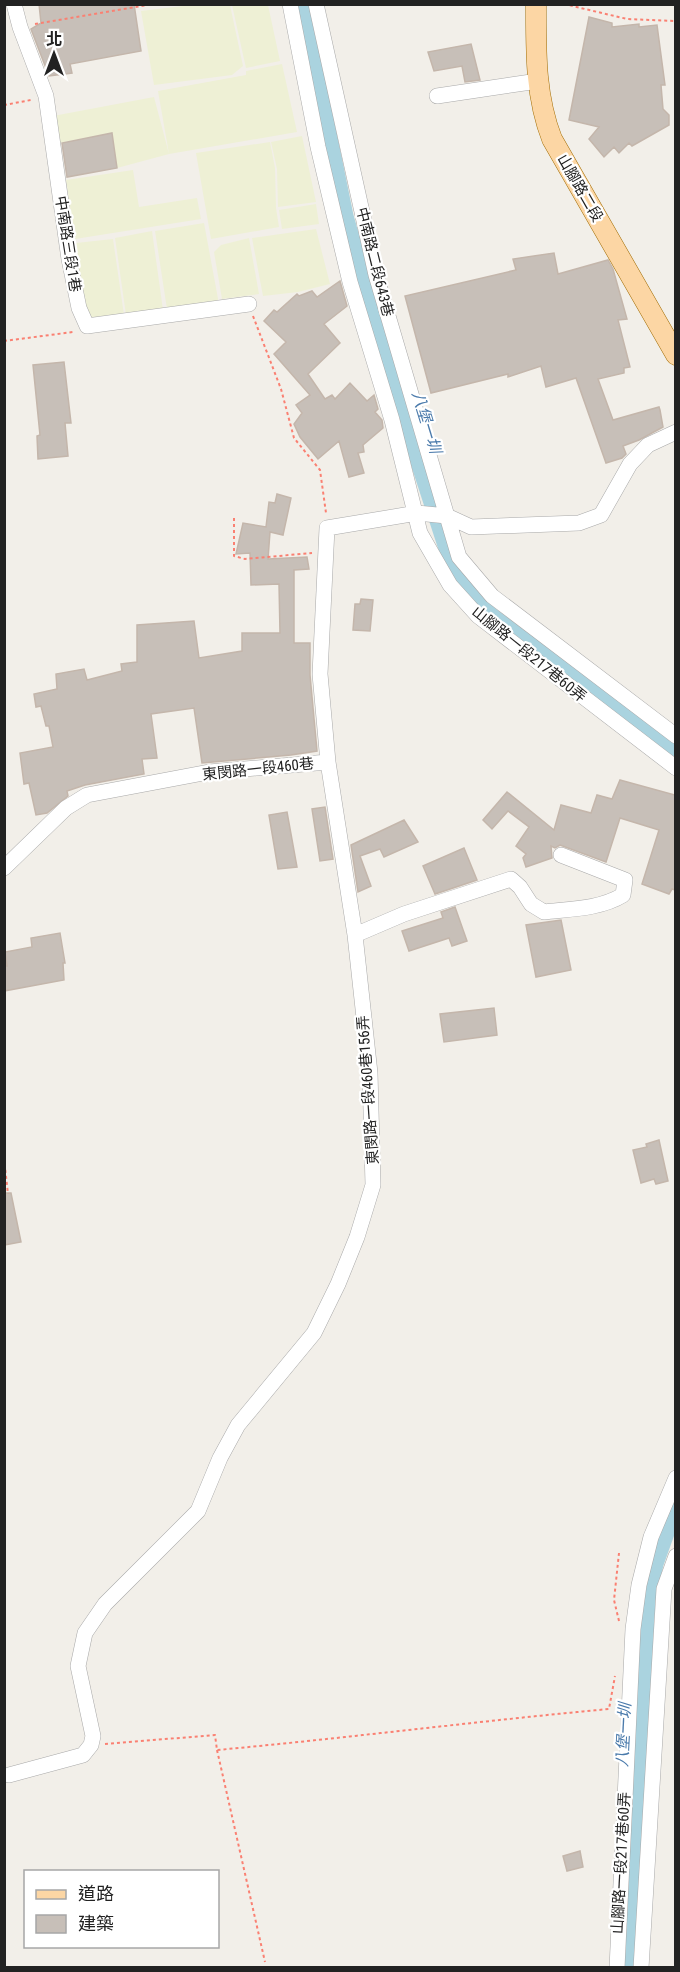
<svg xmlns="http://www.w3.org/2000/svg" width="680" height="1972" viewBox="0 0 680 1972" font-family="'Roboto Condensed','Noto Sans TC',sans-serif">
	<rect width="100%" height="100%" fill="#f2efe9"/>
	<path fill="#eef0d5" d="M191 5H230L243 66 232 75 154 85 141 11Z
		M232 5H268L280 61 246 68Z
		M282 64 297 132 169 154 117 168 112 133 59 143 53 116 154 97 169 154 158 91 246 75V71Z
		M302 136 316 202 278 207 277 169 271 142Z
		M270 142 275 168 276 208 279 227 211 239 196 153Z
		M133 170 139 207 197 198 201 219 75 239 66 180Z
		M316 204 319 224 282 229 279 210Z
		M204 223 219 304 167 309 155 231Z
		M316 229 330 284 298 292 263 296 252 238Z
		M152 231 163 310 126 315 115 238Z
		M249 238 259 294 222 299 214 252 221 245Z
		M113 239 124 315 92 319 82 301 71 252 75 249 76 243Z"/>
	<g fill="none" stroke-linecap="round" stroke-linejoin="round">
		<path stroke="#aad3df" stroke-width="15" d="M303 4 346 216 409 435 450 561 489 613 676 751
			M628 1968 633 1914 648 1600 656 1564 676 1508"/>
	</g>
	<path fill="#c7bfb8" stroke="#c4b6ab" stroke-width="1.5" d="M39 4H134L141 51 70 64 72 73 49 76 31 29 41 23Z
		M589 17 612 23V27L639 24V27L657 25 665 85H661L663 109 669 115V125L632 146 629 143 619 153 614 147 604 157 589 139 599 127 569 120Z
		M471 44 480 80 465 82 462 66 434 71 428 52Z
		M112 133 117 168 67 177 62 143Z
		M554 253 558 274 608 260 613 269 627 319 618 320 630 367 624 368V373L598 379 613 420 659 407 660 410 663 427 639 440 623 446 626 454 622 458 606 463 576 378 546 387 541 366 508 377V374L431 393 405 296 516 270 513 259Z
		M340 281 347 306 324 324 340 343 308 374 325 399 332 395 335 399 350 383 367 401 374 395 378 409 375 412 382 420 383 428 363 445 364 452 358 453 364 473 349 477 339 441 318 459 300 437 294 424 302 413 296 405 310 395 274 354 286 342 264 321 274 310 277 312 297 294 299 296 312 291 317 297Z
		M64 362 71 423H65L68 456 38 459 37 436 40 435 33 365Z
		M277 494 291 498 283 535 270 532 268 559 307 557 309 569 294 570V643H310V675L317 751 291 755 202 763 194 708 151 714 157 758 142 759 144 774 85 785 67 791 68 796 47 813 36 815 29 783 24 784 20 753 53 747 49 726H46L41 706 36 707 34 694 57 689 56 674 84 669 87 680 122 671 121 664 137 662V625L194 621 199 658 242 651V633H280L279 584 251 585 250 553 236 554 243 523 266 527 269 502 275 503Z
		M361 599 373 600 370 631 353 630 355 604H360Z
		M620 780 675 795V890L672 889 669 894 642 884 659 830 620 818 606 862 560 845 555 848 551 846 552 858 526 867 523 858 526 854 516 846 529 827 508 811 492 829 483 820 507 792 554 830 561 805 591 813 597 795 612 799Z
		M325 807 333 859 320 861 312 809Z
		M287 812 297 867 278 869 269 815Z
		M404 820 418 842 384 857 380 849 360 856 371 886 358 892 351 845Z
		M464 848 477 880 435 894 423 866Z
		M455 907 467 941 452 946 449 938 409 951 402 931 443 918 441 912Z
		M561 920 571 970 536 977 526 925Z
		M60 933 65 963H63L64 980 4 991V966H7L5 952 32 947 31 938Z
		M494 1008 497 1035 444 1042 440 1014Z
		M659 1140 668 1181 656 1184 654 1179 641 1183 633 1150 647 1147 646 1144Z
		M4 1193H11L21 1242 4 1245Z
		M580 1851 583 1867 567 1871 563 1856Z"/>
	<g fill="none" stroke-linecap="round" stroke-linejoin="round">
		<g stroke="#a9a9a9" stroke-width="16">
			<path id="minor" d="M14 4 20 27 46 96 69 259 79 308 87 326 249 304
				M290 4 318 147 350 282 392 420 420 533 450 585 478 616 676 768
				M316 4 376 275 459 557 492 596 676 736
				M437 96 538 81
				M4 868 66 808 87 795 209 772 328 762 320 674 327 528 417 513 447 516 471 527 579 523 601 515 630 464 648 445 676 432
				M355 935 404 914 511 879 520 887 531 904 544 912C570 909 600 909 623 895L625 880 561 855
				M9 1775 83 1755 91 1745 93 1736 78 1666 85 1633 105 1604 198 1511 220 1458 238 1425 314 1333 338 1284 357 1237 373 1185 370 1073 355 935 328 762
				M617 1968 633 1629 639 1585 651 1537 676 1478
				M641 1968 664 1589 676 1556"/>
		</g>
		<g stroke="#a06b00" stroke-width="21">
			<path id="major" d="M536 4C536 51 535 96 552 139L676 355"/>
		</g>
		<path stroke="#fa8072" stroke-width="2" stroke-dasharray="3 3" stroke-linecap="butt" d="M564 4 627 19 676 21
			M35 24 153 4
			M4 105 31 100
			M253 316 281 389 294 438 320 470 326 513
			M4 341 73 332
			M234 518V556L245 559 312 553
			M4 1158 8 1194
			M619 1621 614 1600 619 1553
			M105 1744 215 1735 217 1750C348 1738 478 1721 609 1709L615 1676
			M217 1750 265 1962"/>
		<use href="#minor" stroke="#fff" stroke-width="15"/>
		<use href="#major" stroke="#fcd6a4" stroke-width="20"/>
	</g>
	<g text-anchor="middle" stroke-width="4.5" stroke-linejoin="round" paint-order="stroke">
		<g font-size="15" fill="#222" stroke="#fff">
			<text transform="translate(580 188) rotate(60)" y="5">山腳路二段</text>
			<text transform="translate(68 244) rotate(81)" y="5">中南路三段1巷</text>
			<text transform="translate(375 262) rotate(76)" y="5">中南路二段643巷</text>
			<text transform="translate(529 654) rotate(39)" y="5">山腳路一段217巷60弄</text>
			<text transform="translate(258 769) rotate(-6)" y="5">東閔路一段460巷</text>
			<text transform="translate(368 1090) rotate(-94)" y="5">東閔路一段460巷156弄</text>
			<text transform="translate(621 1863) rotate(-87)" y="5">山腳路一段217巷60弄</text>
		</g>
		<g font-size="16" font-style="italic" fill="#4a7aab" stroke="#fff">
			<text transform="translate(427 422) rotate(73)" y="6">八堡一圳</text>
			<text transform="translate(623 1735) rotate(-87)" y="6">八堡一圳</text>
		</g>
	</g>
	<rect width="680" height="1972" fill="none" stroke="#222222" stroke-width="12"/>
	<rect x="24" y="1870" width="195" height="78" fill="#ffffff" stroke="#a7a7a7" stroke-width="1.5"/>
	<rect x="36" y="1890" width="30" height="9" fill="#fcd6a4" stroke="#a7a7a7" stroke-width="1.5"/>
	<text x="78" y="1900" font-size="18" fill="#222222">道路</text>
	<rect x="36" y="1915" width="30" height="18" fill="#c7bfb8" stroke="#a7a7a7" stroke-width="1.5"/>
	<text x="78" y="1930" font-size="18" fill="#222222">建築</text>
	<g transform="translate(54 54)" stroke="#ffffff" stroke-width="4.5" paint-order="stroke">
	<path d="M0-4.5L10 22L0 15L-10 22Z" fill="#222222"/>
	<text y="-9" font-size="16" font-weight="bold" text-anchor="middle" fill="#222222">北</text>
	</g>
</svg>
